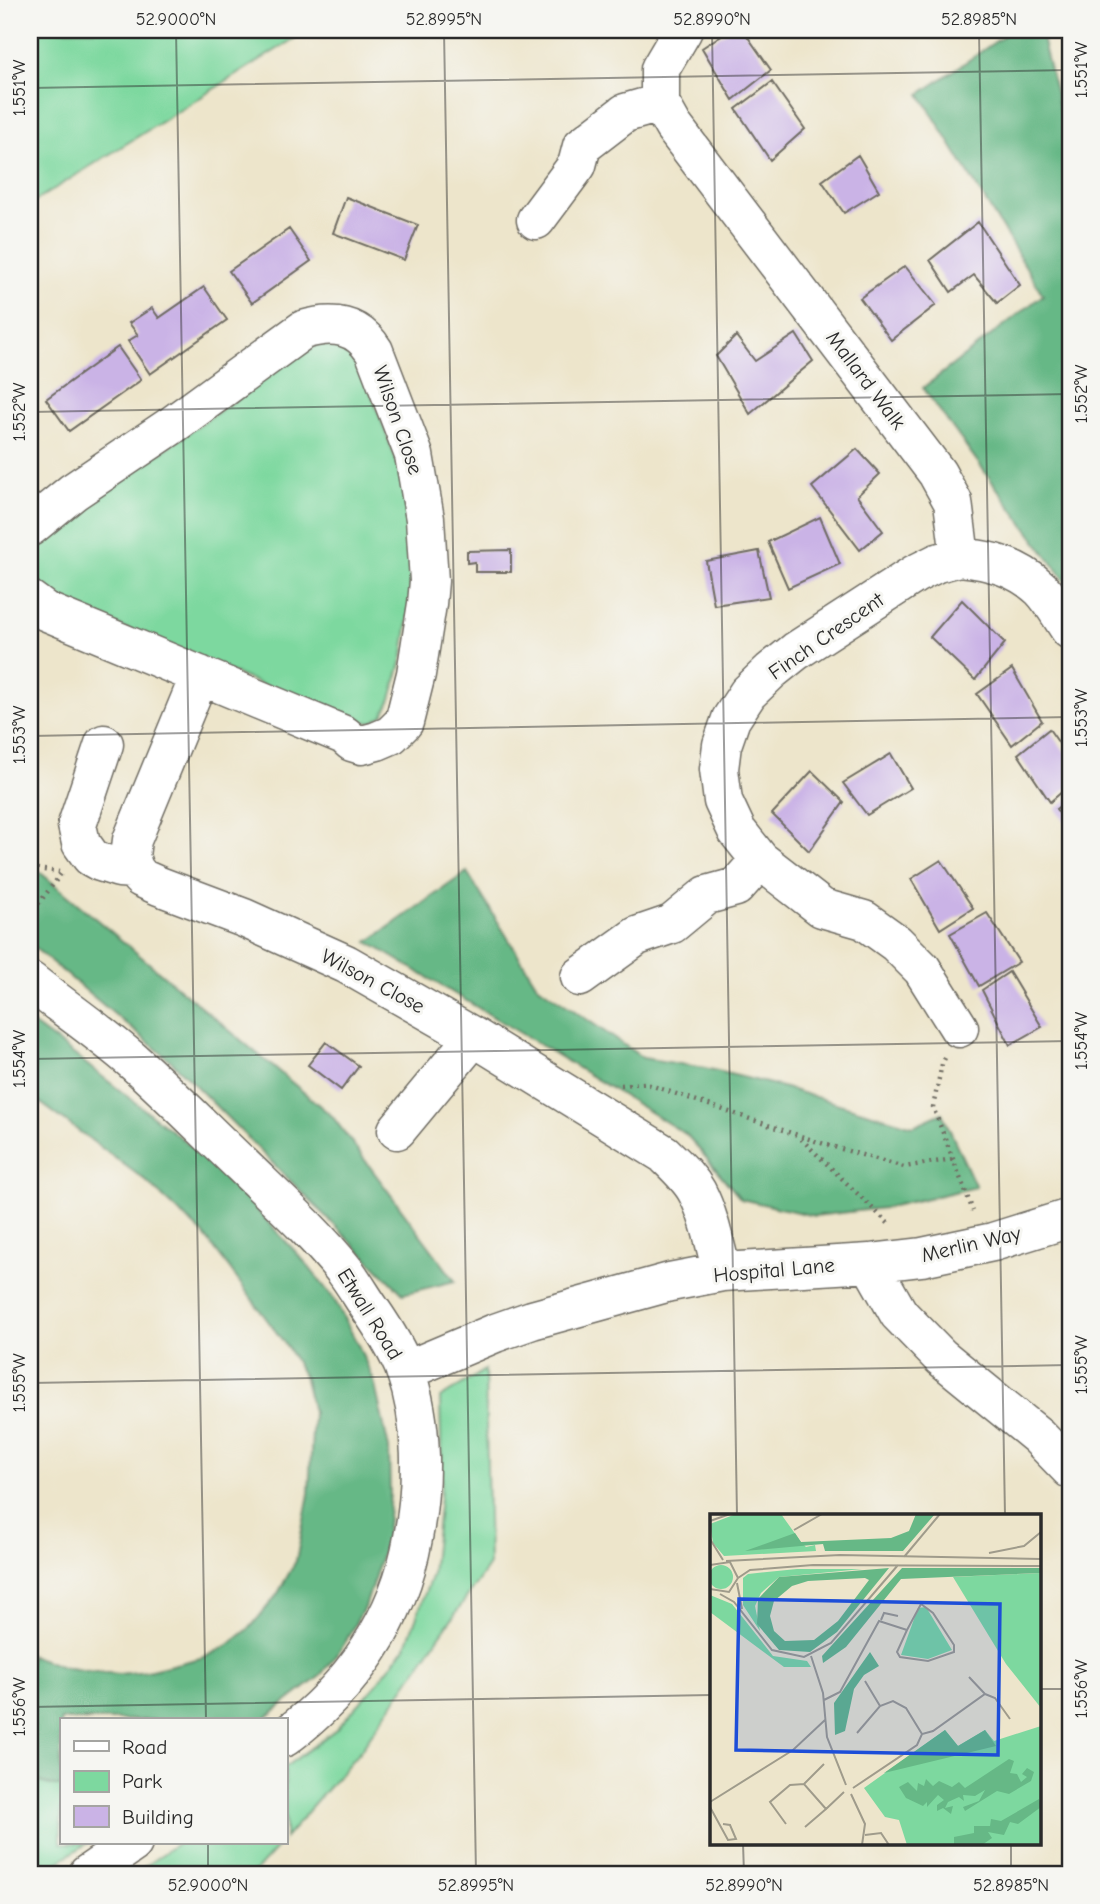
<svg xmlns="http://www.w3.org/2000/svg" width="1100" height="1904" viewBox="0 0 1100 1904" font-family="'Comic Neue',sans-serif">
	<rect width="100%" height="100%" fill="#f6f6f2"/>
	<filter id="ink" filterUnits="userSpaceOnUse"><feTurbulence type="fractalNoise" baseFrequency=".0143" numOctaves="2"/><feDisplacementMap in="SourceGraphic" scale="14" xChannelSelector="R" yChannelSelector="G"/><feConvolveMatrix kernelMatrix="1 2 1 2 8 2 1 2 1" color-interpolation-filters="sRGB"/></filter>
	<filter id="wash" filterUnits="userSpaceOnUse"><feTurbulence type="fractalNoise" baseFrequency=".00686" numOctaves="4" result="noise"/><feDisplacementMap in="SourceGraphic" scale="28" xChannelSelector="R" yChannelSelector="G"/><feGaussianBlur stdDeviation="1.57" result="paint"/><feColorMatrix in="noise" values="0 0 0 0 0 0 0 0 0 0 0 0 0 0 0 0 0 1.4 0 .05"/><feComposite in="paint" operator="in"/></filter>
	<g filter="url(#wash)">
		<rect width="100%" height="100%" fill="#ede5cb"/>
		<path fill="#7dd89f" stroke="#548265" stroke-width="2" d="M30 30H308L30 204Z
			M318 344 340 347 358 365 369 388 404 481 411 559 410 606 403 656 391 699 383 715 372 722H352L52 598 30 583V547L32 543 293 359Z
			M485 1370 489 1565 360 1751 285 1838V1767L335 1730 371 1691 406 1646 432 1574 442 1479 440 1398Z
			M30 1778 52 1786H61V1843H88L46 1869 30 1874Z
			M178 1843H281L253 1874H134Z"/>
		<path fill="#66b886" stroke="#487258" stroke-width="2" d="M1012 30H1040L1070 151V587L923 388 1043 295 920 94Z
			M30 864 332 1116 455 1281 403 1294 172 1062 30 944Z
			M467 872 537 985 643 1058 705 1068 775 1085 913 1126 942 1113 976 1187 884 1208 814 1216 741 1199 687 1135 542 1046 368 942Z
			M30 1022 76 1056 191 1146 231 1182 304 1261 334 1299 359 1347 374 1381 389 1448 390 1494 386 1539 377 1570 366 1604 343 1646 319 1677 263 1720H61V1786H52L30 1778V1655L63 1667 89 1671 119 1674 147 1671 205 1657 227 1646 251 1627 277 1595 296 1561 309 1494 313 1412 305 1379 288 1348 229 1268 203 1234 145 1180 30 1095Z"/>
		<g id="blocks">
			<path fill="#cab3e6" d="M729 30H743L771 70 733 100 702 48Z
				M772 82 805 129 770 160 736 109Z
				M858 155 879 191 844 213 822 181Z
				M346 197 418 225 404 260 333 233Z
				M978 222 1020 285 997 303 974 275 951 292 930 260Z
				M289 229 311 261 252 303 229 271Z
				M905 266 936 305 891 340 860 298Z
				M204 287 227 320 150 374 128 341 138 335 129 323 152 308 159 318Z
				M796 334 813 361 750 414 716 356 736 336 755 361Z
				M118 347 141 380 69 431 46 399Z
				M857 449 880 474 857 496 883 531 860 550 812 487Z
				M820 517 840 564 788 588 768 542Z
				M511 550V572H475V562L467 563V551Z
				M759 551 769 597 714 605 706 561Z
				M962 600 1005 643 975 680 930 637Z
				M1012 669 1042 721 1012 745 977 694Z
				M1049 729 1070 759V785L1050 802 1018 754Z
				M891 754 911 788 867 815 843 783Z
				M812 771 844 802 809 851 772 814Z
				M1070 798V828L1056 809Z
				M941 860 973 908 940 929 911 879Z
				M987 913 1019 962 979 986 950 934Z
				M1009 972 1042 1027 1010 1045 982 990Z
				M326 1042 359 1066 341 1090 308 1065Z"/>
		</g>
	</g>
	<g filter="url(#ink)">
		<use href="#blocks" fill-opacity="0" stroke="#6f6c63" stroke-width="2"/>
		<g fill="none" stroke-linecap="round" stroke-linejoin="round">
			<g stroke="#6f6c63" stroke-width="41">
				<path id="minor" d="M683 30 660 69V103L673 126 937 473 953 502 960 557C990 560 1018 567 1041 589 1052 600 1061 617 1070 630
					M536 220 577 165 582 146 625 113 660 103
					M30 527 73 492 171 426 303 330C333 321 357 324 374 351L414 455 425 519 429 581 427 604 416 674 404 722 391 735 377 741 362 745 352 742 344 735 45 611 30 600
					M200 675 132 840 130 856 134 869 141 878 159 886 244 918 346 964 474 1037 664 1154C676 1166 689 1177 697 1192 710 1217 715 1246 722 1272
					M104 744 77 825 81 843 91 857 100 862 119 868 134 869
					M580 977 637 936 672 924 707 895 736 887 760 860
					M30 981C64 1008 101 1033 134 1062 171 1095 206 1131 242 1165 277 1199 314 1232 345 1271 354 1283 362 1297 371 1310 384 1329 397 1349 405 1370 424 1423 423 1484 413 1538 399 1619 351 1688 285 1737
					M959 1028 922 969 896 943 864 920 822 908 760 860 737 831 723 801 719 769 722 745 731 719 748 693 771 671 796 651 915 574 937 563 960 557
					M397 1130 474 1037
					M870 1263 899 1314 941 1357 1038 1436 1070 1469
					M405 1371 495 1333 532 1320 670 1282 722 1272 870 1263 922 1257 993 1242 1070 1218
					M88 1874 133 1843"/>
			</g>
			<path stroke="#6f6c63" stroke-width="4.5" stroke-dasharray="2 5" stroke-linecap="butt" d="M30 868 59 872
				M30 915 61 874
				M945 1058 942 1064 933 1107 973 1211
				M621 1085 644 1083 824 1144 904 1167 953 1159
				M801 1139 891 1226"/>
			<use href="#minor" stroke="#fff" stroke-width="38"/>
		</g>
	</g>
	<path fill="none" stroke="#2b2b2b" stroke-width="2" stroke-opacity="0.45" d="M176 30 206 1720M444 30 476 1874M712 30 737 1516M979 30 1005 1516M30 88 1070 70M30 412 1070 394M30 736 1070 717M30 1059 1070 1041M30 1383 1070 1365M1039 1689H1070M30 1707 712 1695M208 1843V1874M743 1843 744 1874M1011 1843V1874"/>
	<g text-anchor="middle" stroke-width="6" stroke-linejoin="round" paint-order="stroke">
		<g font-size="21" fill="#2b2b2b" stroke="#f6f6f2">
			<text transform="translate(866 380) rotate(53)" y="7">Mallard Walk</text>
			<text transform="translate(398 420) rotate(71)" y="7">Wilson Close</text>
			<text transform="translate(826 636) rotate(-35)" y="7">Finch Crescent</text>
			<text transform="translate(373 981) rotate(28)" y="7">Wilson Close</text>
			<text transform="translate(971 1244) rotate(-13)" y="7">Merlin Way</text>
			<text transform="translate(774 1270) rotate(-5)" y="7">Hospital Lane</text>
			<text transform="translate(370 1314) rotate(58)" y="7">Etwall Road</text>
		</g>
	</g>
	<g transform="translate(710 1514)">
		<rect width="331" height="331" fill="#ede5cb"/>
		<path d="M26 0H71L91 28 96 33 105 31 106 37 14 42 3 29 0 10ZM-1 63a12 12 0 1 1 24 0a12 12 0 1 1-24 0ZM87 55H152L69 63 51 79 45 92 50 117 33 91V64L38 60ZM331 59V194L296 150 243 63ZM0 81 22 90 63 142 97 147 101 153H74L0 98ZM216 93 242 136 218 145 191 141 208 94ZM331 212V331H197L189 306 175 303 154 274 235 216 248 232 275 216 284 227Z" fill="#7dd89f"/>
		<path d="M206 0H225L193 37H115L113 30 35 37 85 19 91 28 181 24 199 17ZM179 54 127 118 100 138 69 136 47 110 48 85 69 63ZM155 64 159 66 128 107 104 126 75 127 64 117 60 102 64 87 82 72 98 67ZM192 54H331V59L191 65 136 133 113 149 112 142ZM160 138 169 152 154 161 144 175 135 217 125 221 124 189ZM235 216 248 232 275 216 286 232 174 259ZM299 245 304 247 300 259 307 260 311 268 317 263 312 260 317 254 324 258 321 267 299 280 287 277 255 297 253 293 269 287 275 276 265 282 253 281 254 287 249 283 238 288 235 294 243 292 241 300 233 294 227 297V291L234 286 228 281 217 293V288L213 292 196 284 189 273 198 268 207 277 208 269 214 272 216 265 223 272 229 267 242 273 249 268 255 274ZM329 285 331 293 308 310 300 308 294 321 278 318 282 324 272 331H232L244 330V323L264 319V312H280L281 305 291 307Z" fill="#66b886" fill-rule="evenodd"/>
		<path fill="none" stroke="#9f9b8b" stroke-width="2" d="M0 7 20 0M84 16 112 0M0 25 13 46M279 39 314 32 331 18M194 43 230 0M16 47 130 41 331 45M0 51 20 48 28 64 19 78 0 75M28 64 40 56 103 51 331 52M27 69 32 95M10 80 24 88 62 136 94 143 121 129 188 51M171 106 174 99 188 102M101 142 113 179 117 223 136 271M259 163 275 180M155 167 170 192M114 186 130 178 169 107 197 116 211 90 223 99 244 131V138L218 147 190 143 187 138 197 116M147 219 170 192 183 187 196 194 212 220M94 270 114 250M143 274 207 231 212 220 223 217 275 180 285 184 300 205M141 280 155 310 152 331M0 288 83 236 115 206M0 293 18 326 26 325 20 311 13 310M76 310 60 288 80 271 94 270 116 295 134 278M95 313 116 295M155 321 171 319 179 331"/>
		<path fill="#1d4ed8" fill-opacity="0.15" stroke="#1d4ed8" stroke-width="3.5" d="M29 85 290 90 288 241 26 236Z"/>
		<rect width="331" height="331" fill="none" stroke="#2b2b2b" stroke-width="3.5"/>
	</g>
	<rect width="1100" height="1904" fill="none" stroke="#f6f6f2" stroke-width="77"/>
	<rect x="60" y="1718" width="228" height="126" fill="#f6f6f2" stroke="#a5a5a2" stroke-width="2"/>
	<rect x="74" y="1741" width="35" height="10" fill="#ffffff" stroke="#a5a5a2" stroke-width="2"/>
	<text x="122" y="1754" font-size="21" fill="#2b2b2b">Road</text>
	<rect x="74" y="1771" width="35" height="21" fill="#7dd89f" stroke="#a5a5a2" stroke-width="2"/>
	<text x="122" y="1788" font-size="21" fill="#2b2b2b">Park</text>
	<rect x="74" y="1806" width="35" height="21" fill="#cab3e6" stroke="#a5a5a2" stroke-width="2"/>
	<text x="122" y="1824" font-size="21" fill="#2b2b2b">Building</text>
	<rect x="38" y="38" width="1024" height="1828" fill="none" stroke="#2b2b2b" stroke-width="2.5"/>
	<g font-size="18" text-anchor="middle" fill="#2b2b2b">
		<text x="176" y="25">52.9000°N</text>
		<text x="444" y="25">52.8995°N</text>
		<text x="712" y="25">52.8990°N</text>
		<text x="979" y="25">52.8985°N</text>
		<text transform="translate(1081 70) rotate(-90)" y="6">1.551°W</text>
		<text transform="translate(19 88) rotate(-90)" y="6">1.551°W</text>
		<text transform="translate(1081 394) rotate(-90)" y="6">1.552°W</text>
		<text transform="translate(19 412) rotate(-90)" y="6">1.552°W</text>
		<text transform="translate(1081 718) rotate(-90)" y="6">1.553°W</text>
		<text transform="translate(19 735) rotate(-90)" y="6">1.553°W</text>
		<text transform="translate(1081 1041) rotate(-90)" y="6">1.554°W</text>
		<text transform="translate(19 1059) rotate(-90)" y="6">1.554°W</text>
		<text transform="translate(1081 1365) rotate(-90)" y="6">1.555°W</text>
		<text transform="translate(19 1383) rotate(-90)" y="6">1.555°W</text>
		<text transform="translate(1081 1689) rotate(-90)" y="6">1.556°W</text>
		<text transform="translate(19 1707) rotate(-90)" y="6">1.556°W</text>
		<text x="208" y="1891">52.9000°N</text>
		<text x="476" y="1891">52.8995°N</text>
		<text x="744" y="1891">52.8990°N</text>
		<text x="1011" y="1891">52.8985°N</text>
	</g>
</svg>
